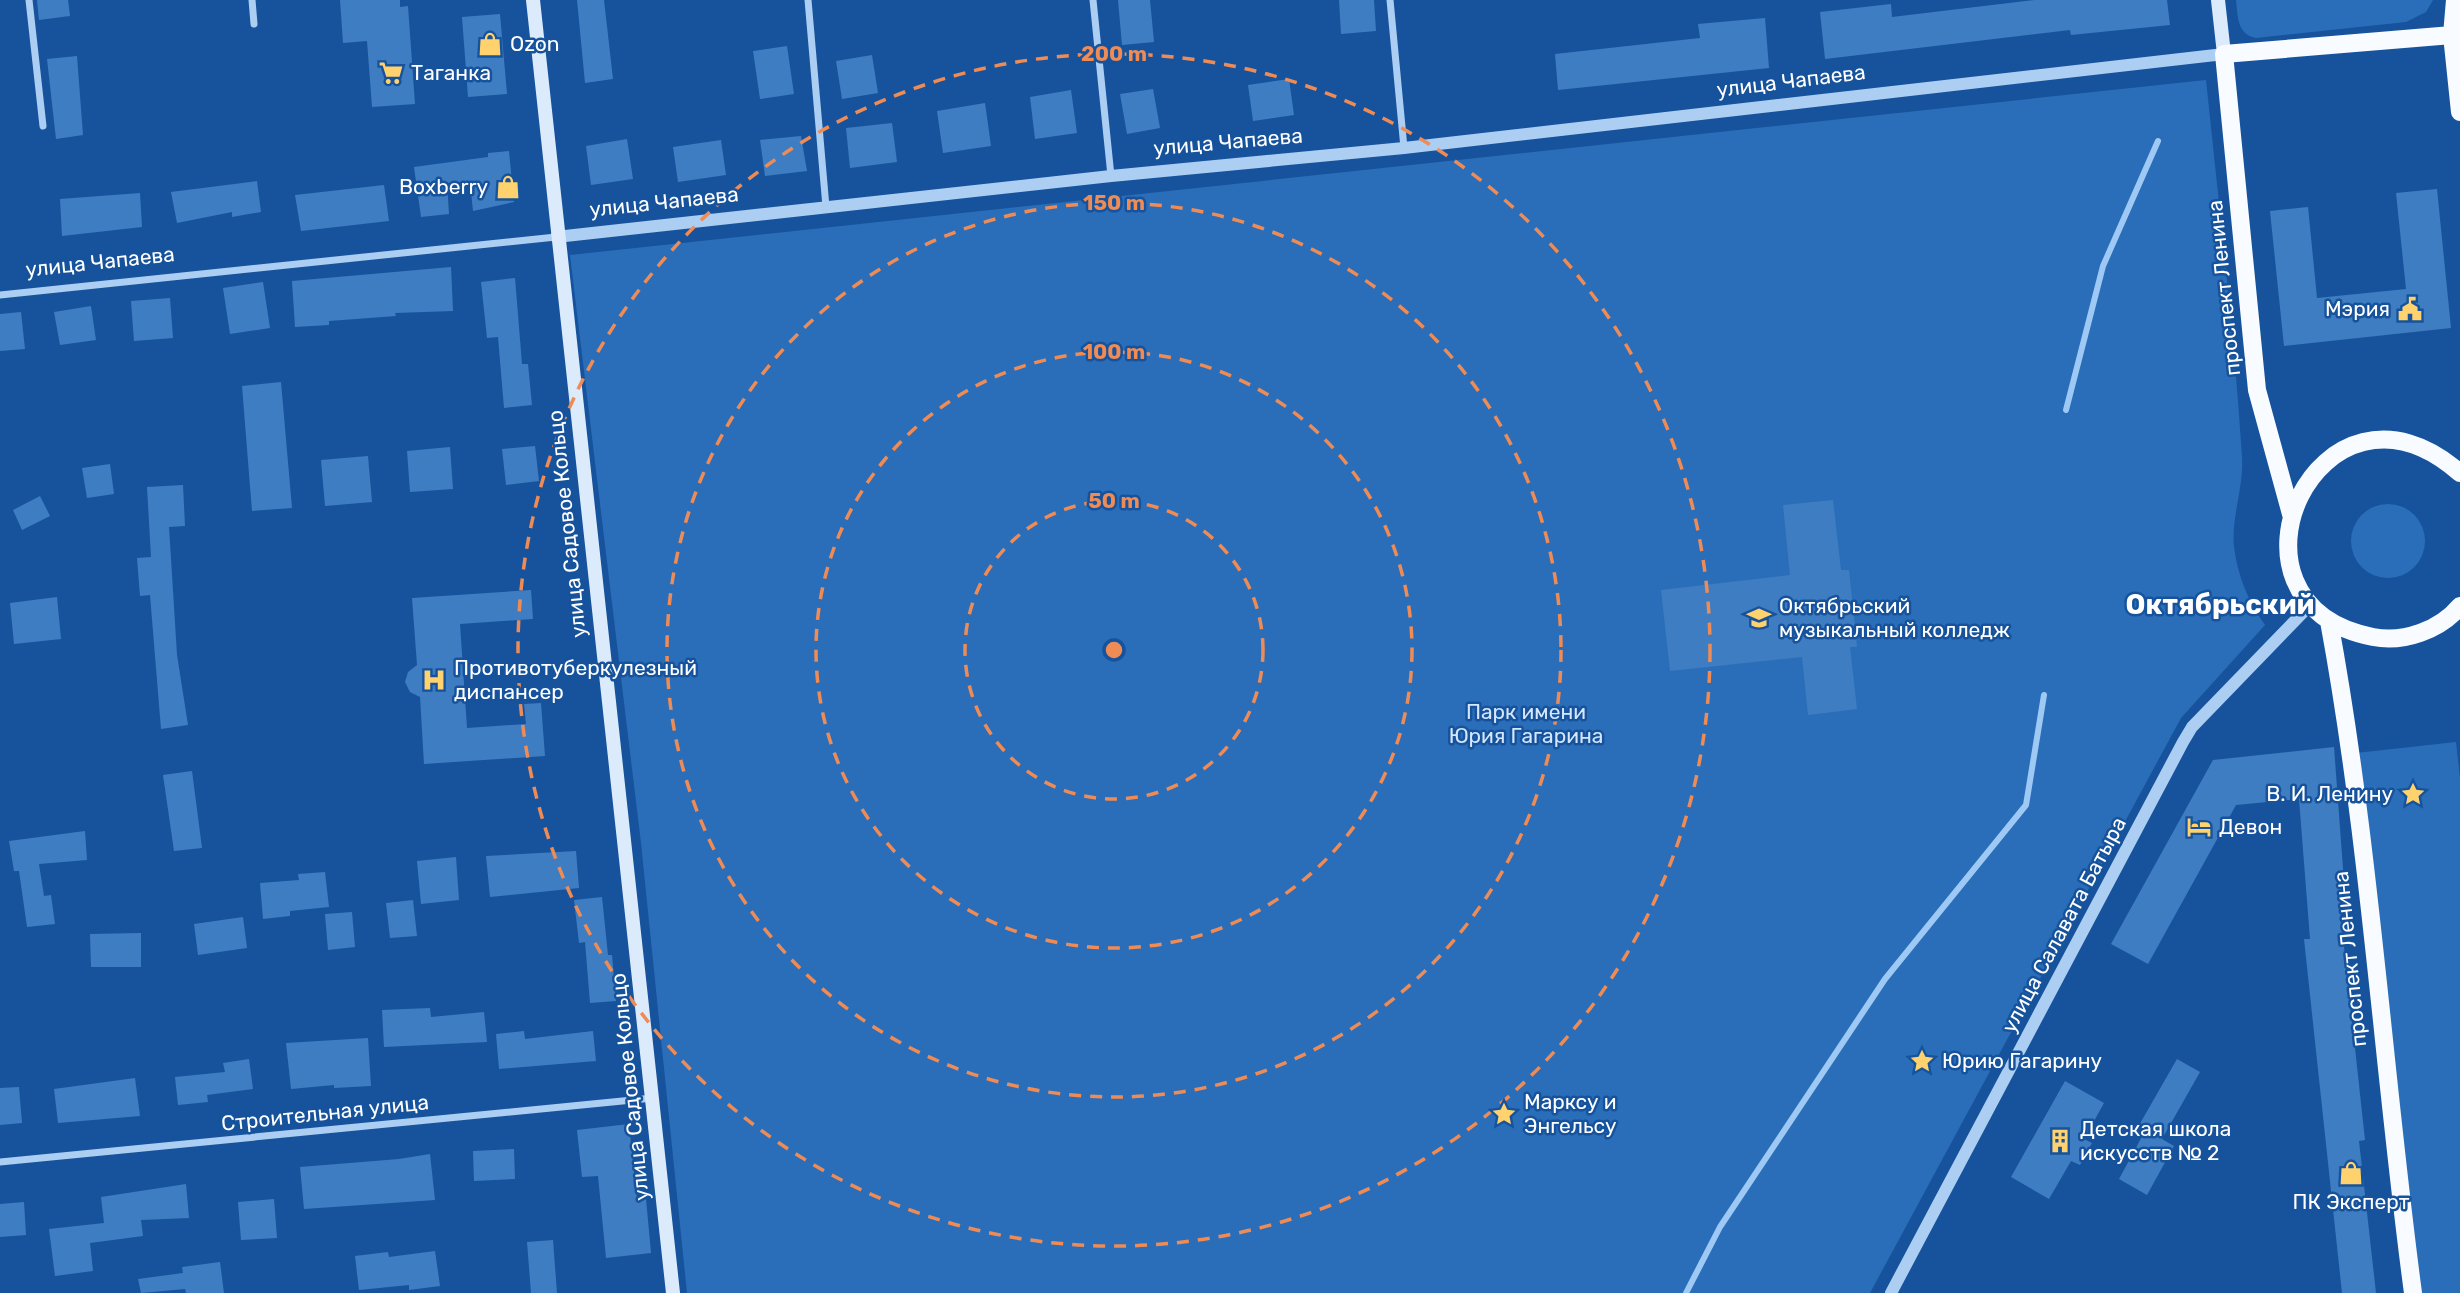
<svg xmlns="http://www.w3.org/2000/svg" width="2460" height="1293" viewBox="0 0 2460 1293" font-family="Rubik,sans-serif">
	<rect width="100%" height="100%" fill="#16539c"/>
	<path fill="#2a6eba" d="M2236 0H2433L2426 12 2406 22 2256 38C2237 34 2238 17 2236 0Z
		M2206 80C2219 206 2234 331 2242 457 2244 487 2231 517 2234 547 2238 577 2248 601 2265 625L2181 718 1870 1293H687L641 843 570 255Z
		M2351 541a37 37 0 1 1 74 0a37 37 0 1 1-74 0Z
		M2456 742 2460 778V1293H2411L2356 753Z"/>
	<g fill="none" stroke-linecap="round" stroke-linejoin="round">
		<path stroke="#9fc9f5" stroke-width="6" d="M2066 410 2103 266 2158 141
			M1686 1293 1720 1227 1885 979 2026 805 2044 695"/>
	</g>
	<path fill="#3f7dc2" d="M37 0H68L70 16 39 20Z
		M340 0H400V7L408 6 415 104 372 107 367 41 343 43Z
		M577 0H604L613 79 585 83Z
		M1118 0H1150L1154 42 1122 45Z
		M1339 0H1374L1376 31 1341 34Z
		M2035 0H2167L2170 25 2071 35 2070 30 1825 59 1820 12 1891 4 1892 17Z
		M500 14 507 94 468 97 462 17Z
		M1765 18 1769 68 1558 90 1555 54 1700 38 1698 24Z
		M787 46 794 94 760 99 753 51Z
		M872 55 878 93 842 99 836 61Z
		M77 56 83 135 56 139 47 59Z
		M1289 79 1294 115 1253 121 1248 85Z
		M1153 89 1160 128 1127 134 1120 94Z
		M1071 90 1077 133 1035 139 1030 97Z
		M985 103 991 146 943 153 937 111Z
		M892 123 897 162 850 168 846 128Z
		M801 136 807 171 765 176 760 140Z
		M627 139 633 179 591 185 586 146Z
		M721 140 726 175 678 182 673 147Z
		M509 151 514 202 473 211 470 182 447 183 449 214 421 217 414 167 488 157V153Z
		M257 181 261 212 232 217V212L177 223 171 192Z
		M384 185 389 221 301 231 295 195Z
		M2437 189 2451 328 2284 346 2270 211 2308 207 2317 298 2406 289 2396 193Z
		M140 193 142 227 62 236 60 199Z
		M451 267 453 311 395 313 396 316 329 321V325L295 327 292 281Z
		M515 278 522 364H528L532 405 504 408 498 337 487 338 481 282Z
		M263 282 270 328 230 334 223 288Z
		M170 298 173 338 134 341 131 301Z
		M91 306 96 340 60 345 54 312Z
		M21 312 25 349 0 351V314Z
		M281 382 292 508 252 511 242 386Z
		M535 446 539 481 506 485 502 449Z
		M450 447 453 489 410 492 407 451Z
		M368 456 372 502 325 506 321 460Z
		M110 464 114 494 87 498 82 468Z
		M183 485 185 526 169 527 177 655 188 725 161 729 150 595 140 596 137 558 151 557 147 487Z
		M40 496 50 516 22 530 13 510Z
		M1833 500 1841 570H1849L1857 647H1850L1857 709 1808 715 1802 657 1670 671 1661 590 1790 575 1783 505Z
		M531 590 533 619 460 624 467 728 526 724 524 704 541 703 545 756 424 764 420 697 410 692 405 682 408 672 417 665 412 598Z
		M57 597 61 639 14 644 10 603Z
		M2334 747 2346 909 2340 910 2365 1140 2359 1141 2376 1293H2342L2304 939H2310L2299 799 2236 805 2148 964 2111 944 2213 760Z
		M192 771 202 848 174 851 163 775Z
		M85 831 87 860 39 864 44 896 51 895 55 924 27 927 19 871H14L9 841Z
		M576 851 579 888 490 897 486 856Z
		M456 857 459 900 421 904 417 861Z
		M325 872 329 907 290 911V916L263 919 260 883 299 880 298 874Z
		M602 897 608 955H612L616 1001 590 1003 585 942 579 943 574 900Z
		M413 900 417 936 390 938 386 903Z
		M352 912 355 947 328 950 325 914Z
		M243 917 247 948 198 955 194 924Z
		M141 933V967H91L90 934Z
		M430 1008 431 1017 484 1012 487 1042 384 1047 382 1010Z
		M524 1031 525 1039 593 1031 596 1061 499 1069 496 1034Z
		M368 1038 371 1086 334 1088V1085L291 1089 286 1043Z
		M249 1059 253 1089 207 1095 208 1102 178 1105 175 1077 225 1072 223 1063Z
		M2177 1059 2200 1072 2162 1139 2174 1146 2147 1195 2119 1179 2145 1131 2138 1127Z
		M135 1078 140 1116 58 1123 54 1089Z
		M2065 1081 2104 1103 2084 1139 2092 1143 2080 1165 2071 1161 2049 1199 2011 1177Z
		M19 1087 22 1123 0 1125V1088Z
		M629 1124 637 1200 646 1199 651 1253 606 1258 598 1176 582 1177 577 1130Z
		M514 1149 515 1179 474 1181 473 1151Z
		M430 1154 435 1200 304 1209 300 1167 399 1159Z
		M186 1184 189 1218 141 1220 143 1236 90 1243 93 1271 55 1276 49 1229 104 1223 101 1197Z
		M274 1199 277 1238 241 1240 238 1202Z
		M24 1202 26 1235 0 1237V1204Z
		M553 1240 557 1293H531L527 1242Z
		M435 1251 440 1286 409 1290V1285L359 1290 355 1256 388 1252 389 1257Z
		M220 1262 224 1293H186L185 1289 141 1293 138 1279 183 1273 182 1267Z"/>
	<g fill="none" stroke-linecap="round" stroke-linejoin="round">
		<path stroke="#adcef3" stroke-width="7" d="M29 0 43 126
			M252 0 254 24
			M808 0 826 207
			M1093 0 1111 176
			M1390 0 1404 148
			M0 295 556 237
			M0 1162 653 1098"/>
		<path stroke="#adcef3" stroke-width="12" d="M556 237 1111 176 1404 148 2224 54
			M1891 1293 2183 742 2192 727 2311 604"/>
		<path stroke="#dcebfc" stroke-width="14" d="M533 0 673 1293
			M2218 0 2224 54"/>
		<path stroke="#f8fbff" stroke-width="18" d="M2455 0 2452 35 2460 112
			M2460 473C2320 350 2202 604 2373 637 2404 643 2440 630 2460 606
			M2291 514 2257 390 2224 54 2452 35
			M2329 621C2370 843 2383 1069 2413 1293"/>
	</g>
	<g fill="none" stroke="#ef8b55" stroke-width="3.5" stroke-dasharray="12 9">
		<circle cx="1114" cy="650" r="149"/>
		<circle cx="1114" cy="650" r="298"/>
		<circle cx="1114" cy="650" r="447"/>
		<circle cx="1114" cy="650" r="596"/>
	</g>
	<defs>
		<g id="shop-bare" transform="scale(1.89)"><path d="M-5-2.5h2.3a2.7 3.5 0 0 1 5.4 0H5L5.5 6h-11ZM-1.5-2.5h3a1.5 2.3 0 0 0-3 0Z" fill="#ffd26e" stroke="#16539c" stroke-width="2.5" paint-order="stroke"/></g>
		<g id="supermarket-bare" transform="scale(1.89)"><path d="M-6-5.5h2.5l.6 2H6L4.5 2H-2.5L-4.4-4H-6ZM-1.5 3.2a1.3 1.3 0 1 0 .1 0ZM3 3.2a1.3 1.3 0 1 0 .1 0Z" fill="#ffd26e" stroke="#16539c" stroke-width="2.5" paint-order="stroke"/></g>
		<g id="civic-bare" transform="scale(1.89)"><path d="M-.6-6.5H3V-4.5H.6V-3L4-1V1h2V6H-6V1h2V-1L-.6-3ZM-1.2 2.5V6h2.4V2.5Z" fill="#ffd26e" stroke="#16539c" stroke-width="2.5" paint-order="stroke"/></g>
		<g id="university-bare" transform="scale(1.89)"><path d="M0-5L7-2L0 1L-7-2ZM-4 1L0 2.5L4 1V4Q0 6-4 4Z" fill="#ffd26e" stroke="#16539c" stroke-width="2.5" paint-order="stroke"/></g>
		<g id="hospital-bare" transform="scale(1.89)"><path d="M-5-5h3v3.5h4V-5h3V5h-3V1.5h-4V5h-3Z" fill="#ffd26e" stroke="#16539c" stroke-width="2.5" paint-order="stroke"/></g>
		<g id="sight-bare" transform="scale(1.89)"><path d="M0-6L1.8-2.2L6-1.7L2.9 1.2L3.7 5.4L0 3.3L-3.7 5.4L-2.9 1.2L-6-1.7L-1.8-2.2Z" fill="#ffd26e" stroke="#16539c" stroke-width="2.5" paint-order="stroke"/></g>
		<g id="hotel-bare" transform="scale(1.89)"><path d="M-6-4.5h1.5V1H6V5H4.5V3h-9V5H-6ZM-4 0a1.8 1.8 0 1 1 3.6 0ZM.5 0V-2.5h3Q6-2.5 6 0Z" fill="#ffd26e" stroke="#16539c" stroke-width="2.5" paint-order="stroke"/></g>
		<g id="building-bare" transform="scale(1.89)"><path d="M-4-6H4V6H1V3H-1V6H-4ZM-2.5-4.3h1.7v1.8h-1.7ZM.8-4.3h1.7v1.8H.8ZM-2.5-1h1.7V.8h-1.7ZM.8-1h1.7V.8H.8Z" fill="#ffd26e" stroke="#16539c" stroke-width="2.5" paint-order="stroke"/></g>
	</defs>
	<g fill-rule="evenodd">
		<use href="#shop-bare" x="490" y="44"/>
		<use href="#supermarket-bare" x="391" y="73"/>
		<use href="#shop-bare" x="508" y="187"/>
		<use href="#civic-bare" x="2410" y="309"/>
		<use href="#university-bare" x="1759" y="618"/>
		<use href="#hospital-bare" x="434" y="680"/>
		<use href="#sight-bare" x="2413" y="794"/>
		<use href="#hotel-bare" x="2199" y="827"/>
		<use href="#sight-bare" x="1922" y="1061"/>
		<use href="#sight-bare" x="1504" y="1114"/>
		<use href="#building-bare" x="2060" y="1141"/>
		<use href="#shop-bare" x="2351" y="1173"/>
	</g>
	<g text-anchor="middle" stroke-width="5" stroke-linejoin="round" paint-order="stroke">
		<g font-size="21" fill="#fff" stroke="#16539c" text-anchor="start">
			<text x="510" y="51">Ozon</text>
			<text x="411" y="80">Таганка</text>
			<text x="488" y="194" text-anchor="end">Boxberry</text>
			<text x="2390" y="316" text-anchor="end">Мэрия</text>
			<text x="1779" y="613">Октябрьский<tspan x="1779" dy="24">музыкальный колледж</tspan></text>
			<text x="454" y="675">Противотуберкулезный<tspan x="454" dy="24">диспансер</tspan></text>
			<text x="2393" y="801" text-anchor="end">В. И. Ленину</text>
			<text x="2219" y="834">Девон</text>
			<text x="1942" y="1068">Юрию Гагарину</text>
			<text x="1524" y="1109">Марксу и<tspan x="1524" dy="24">Энгельсу</tspan></text>
			<text x="2080" y="1136">Детская школа<tspan x="2080" dy="24">искусств № 2</tspan></text>
			<text x="2351" y="1209" text-anchor="middle">ПК Эксперт</text>
		</g>
		<g font-size="21" fill="#fff" stroke="#16539c">
			<text transform="translate(1791 81) rotate(-7)" y="7">улица Чапаева</text>
			<text transform="translate(1228 142) rotate(-5)" y="7">улица Чапаева</text>
			<text transform="translate(664 202) rotate(-6)" y="7">улица Чапаева</text>
			<text transform="translate(100 262) rotate(-6)" y="7">улица Чапаева</text>
			<text transform="translate(2224 288) rotate(-96)" y="7">проспект Ленина</text>
			<text transform="translate(567 524) rotate(-96)" y="7">улица Садовое Кольцо</text>
			<text transform="translate(2064 925) rotate(-62)" y="7">улица Салавата Батыра</text>
			<text transform="translate(2350 959) rotate(-96)" y="7">проспект Ленина</text>
			<text transform="translate(630 1087) rotate(-96)" y="7">улица Садовое Кольцо</text>
			<text transform="translate(325 1113) rotate(-6)" y="7">Строительная улица</text>
		</g>
		<g font-size="21" fill="#d4e7fd" stroke="#16539c">
			<text x="1526" y="719">Парк имени<tspan x="1526" dy="24">Юрия Гагарина</tspan></text>
		</g>
		<g font-size="28" font-weight="bold" fill="#fff" stroke="#16539c">
			<text x="2220" y="614">Октябрьский</text>
		</g>
	</g>
	<circle cx="1114" cy="650" r="10" fill="#ef8b55" stroke="#16539c" stroke-width="3.5"/>
	<g font-size="21" text-anchor="middle" font-weight="bold" fill="#ef8b55" stroke="#16539c" stroke-width="5" stroke-linejoin="round" paint-order="stroke">
		<text x="1114" y="61">200 m</text>
		<text x="1114" y="210">150 m</text>
		<text x="1114" y="359">100 m</text>
		<text x="1114" y="508">50 m</text>
	</g>
</svg>
